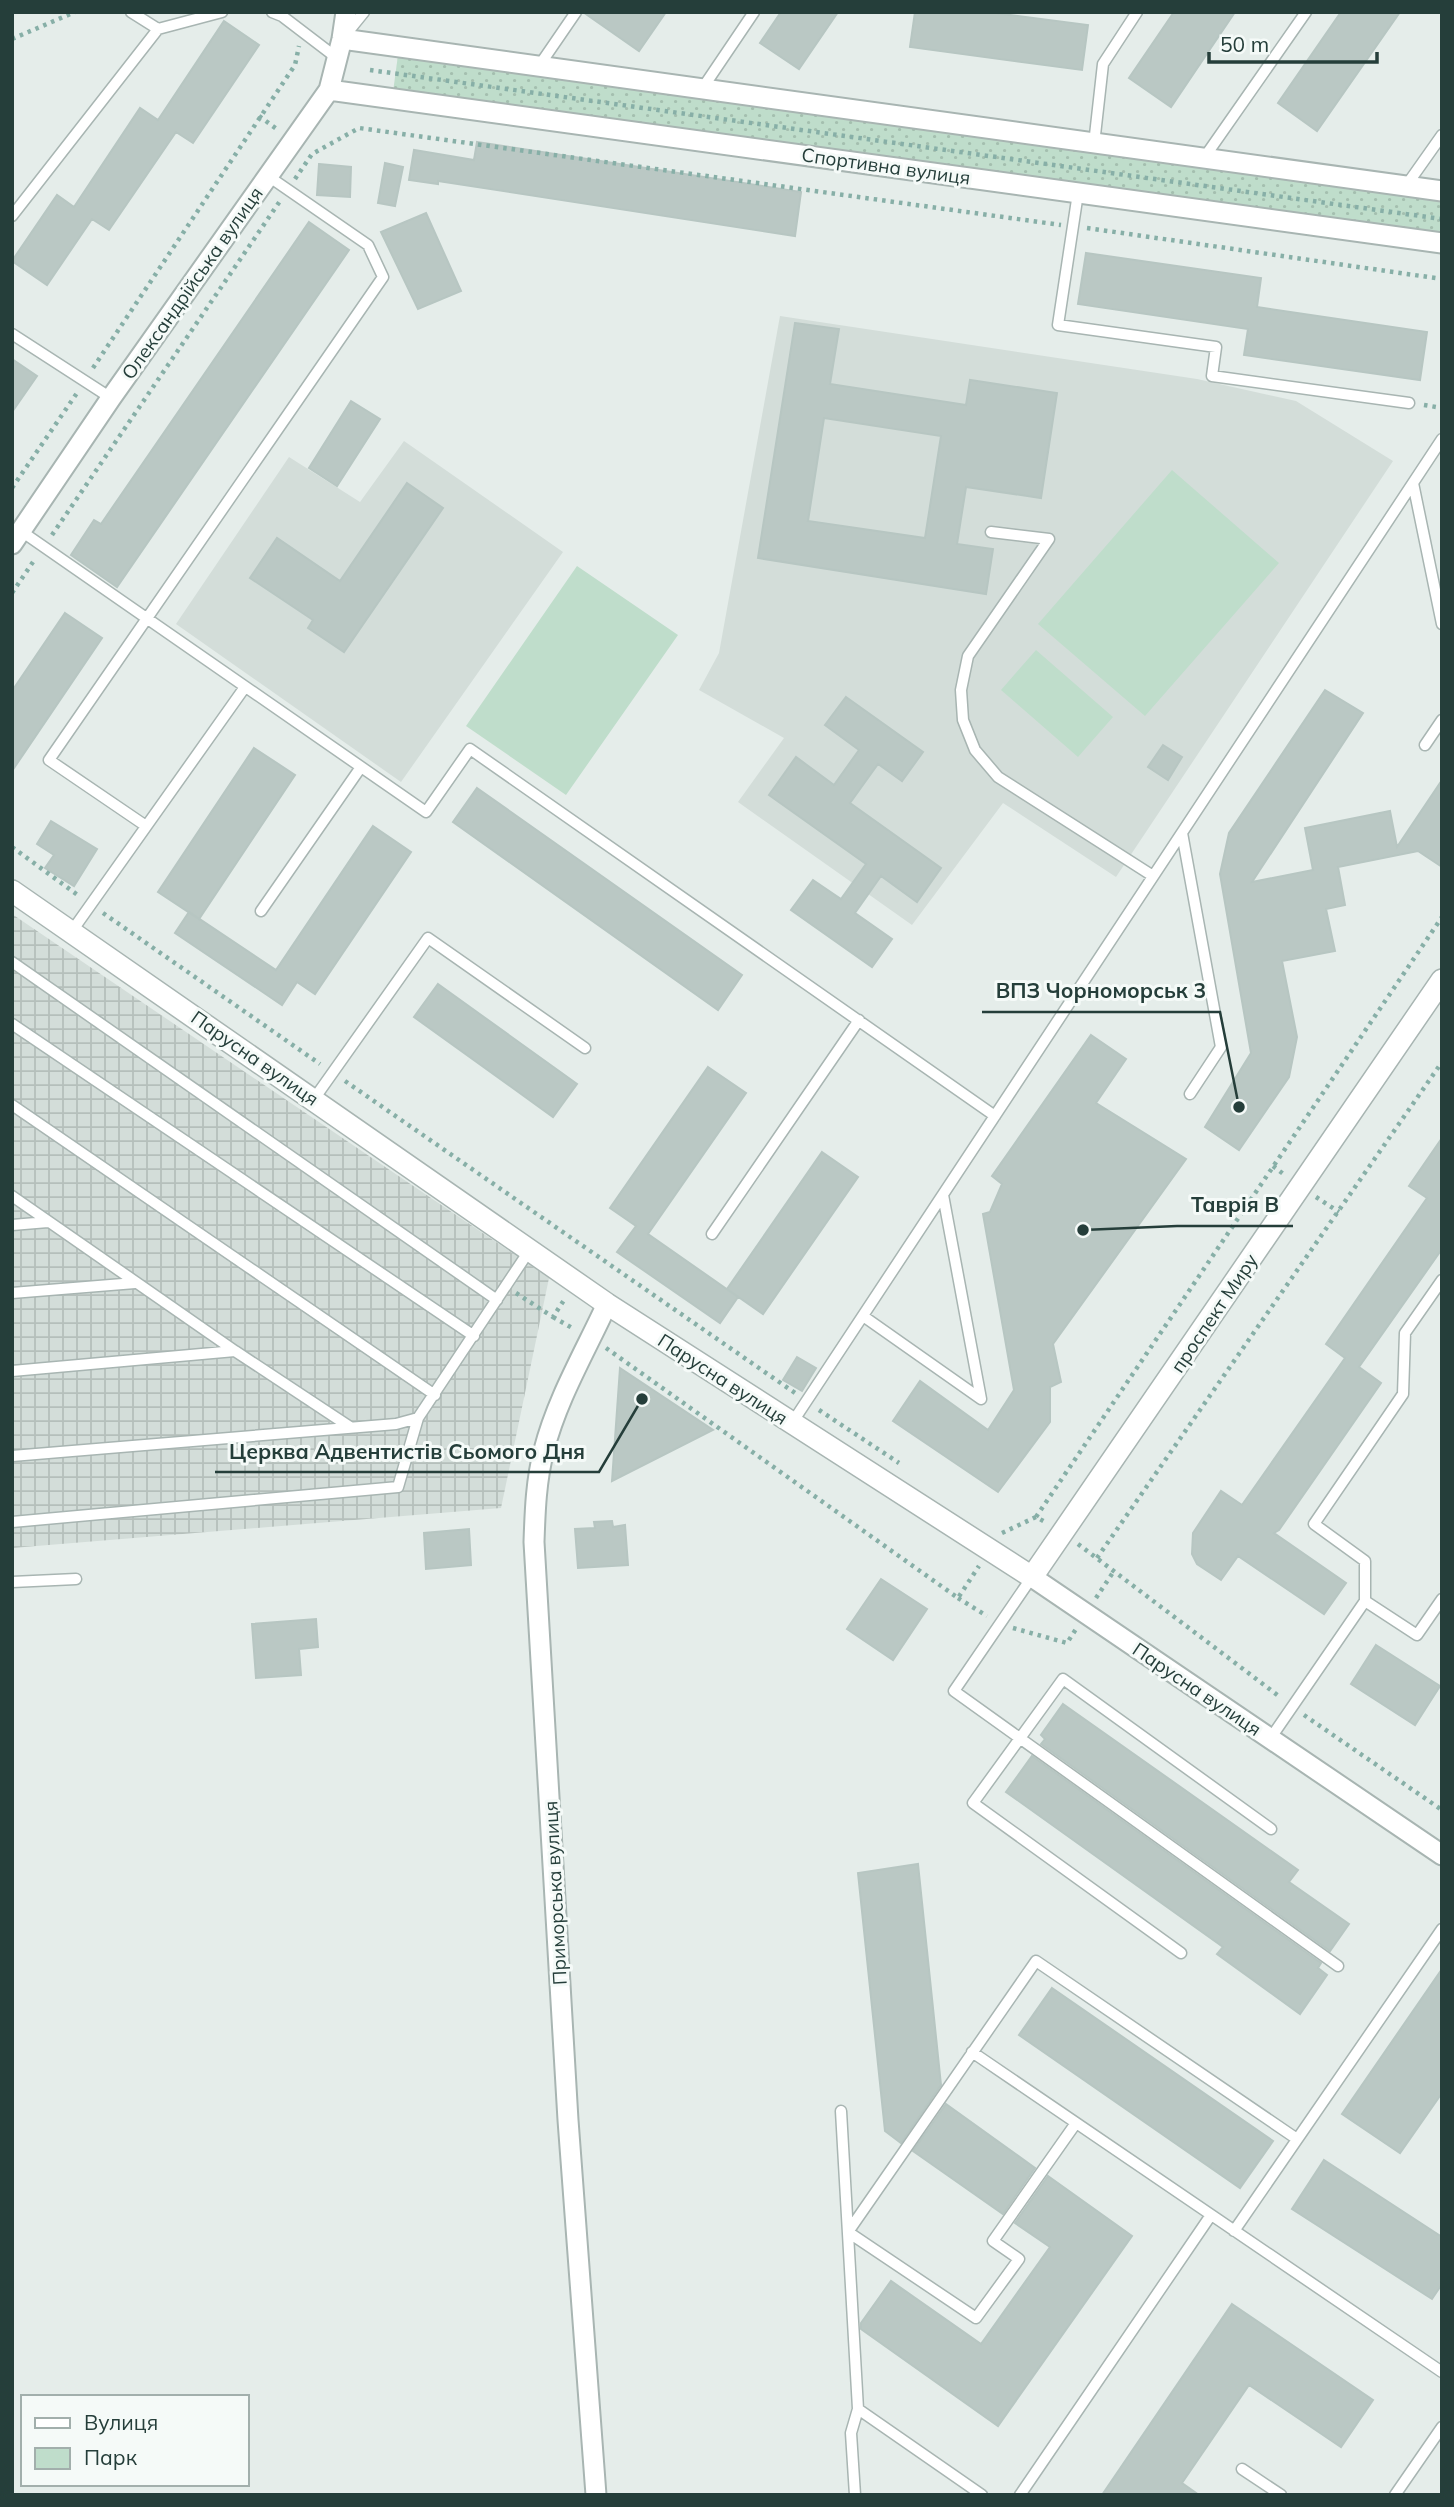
<svg xmlns="http://www.w3.org/2000/svg" width="1454" height="2507" viewBox="0 0 1454 2507" font-family="Mulish,sans-serif">
	<defs>
		<pattern id="industrial-grid" width="8" height="8" patternUnits="userSpaceOnUse" patternTransform="scale(1.75)"><rect width="8" height="8" fill="#d3ddd9"/><path d="M0 4h8M4 0v8" fill="none" stroke="#b5bfbb"/></pattern>
		<pattern id="grass-dots" width="8" height="8" patternUnits="userSpaceOnUse" patternTransform="scale(1.75)"><rect width="8" height="8" fill="#bfddcb"/><path d="M2 2h.1M6 6h.1" fill="none" stroke="#a4bfaf" stroke-width="1.8" stroke-linecap="round"/></pattern>
	</defs>
	<rect width="100%" height="100%" fill="#e5edea"/>
	<path fill="#d3ddd9" d="M780 316 1197 379 1296 401 1393 461 1116 877 1003 803 912 925 738 802 784 738 699 690 719 653Z
		M404 441 563 552 401 782 176 624 289 457 360 502Z"/>
	<path fill="url(#industrial-grid)" d="M12 914 549 1278 501 1508 12 1548Z"/>
	<path fill="url(#grass-dots)" d="M398 55 1442 200V236L393 92Z"/>
	<path fill="#bfddcb" d="M1172 470 1279 563 1145 716 1038 624Z
		M577 566 678 635 566 795 466 726Z
		M1036 650 1113 717 1078 757 1001 690Z"/>
	<path fill="#bac8c4" stroke="#b7c6c2" stroke-width="2" fill-rule="evenodd" d="M583 12H666L639 51Z
		M781 12H838L799 69 760 43Z
		M915 12H988L1088 25 1082 70 910 47Z
		M1174 12H1235L1171 107 1129 78Z
		M1341 12H1400L1317 131 1278 103Z
		M224 21 259 45 193 143 176 132 109 230 92 219 47 285 12 261 57 195 74 207 140 108 158 120Z
		M477 142 801 192 795 236 438 181V184L409 180 414 150 474 160Z
		M385 163 403 167 395 206 378 203Z
		M319 164 351 167 350 197 317 195Z
		M426 213 461 291 418 309 381 232Z
		M309 222 349 250 117 587 71 555 94 520 101 524Z
		M1086 253 1261 278 1257 307 1427 332 1420 380 1244 355 1248 329 1078 304Z
		M795 323 839 329 830 384 966 405 970 380 1057 393 1041 498 966 487 957 544 993 549 986 594 758 558ZM824 418 941 436 925 538 808 521Z
		M12 359 37 376 12 412Z
		M351 401 380 419 337 486 309 468Z
		M407 483 443 508 344 652 308 628 313 620 250 578 277 538 340 581Z
		M65 613 102 638 12 771V691Z
		M1325 690 1363 713 1252 882 1313 870 1305 828 1390 811 1397 847 1442 780V867L1418 851 1338 867 1345 905 1326 909 1335 951 1282 961 1297 1037 1289 1077 1239 1150 1205 1127 1251 1053 1220 874 1229 833Z
		M846 697 923 752 902 781 878 764 850 803 941 868 917 902 881 876 855 913 892 939 872 967 791 910 813 880 841 899 866 864 769 795 796 757 834 785 859 750 825 725Z
		M1163 745 1182 757 1168 780 1148 767Z
		M254 748 295 775 199 919 158 892Z
		M477 788 742 975 718 1010 453 822Z
		M51 821 97 849 74 886 45 868 54 855 37 844Z
		M373 826 411 852 315 994 297 982 282 1005 175 933 189 912 276 970Z
		M438 984 577 1084 553 1117 414 1017Z
		M1091 1035 1126 1059 1096 1103 1186 1159 1053 1344 1061 1382 1050 1387V1422L998 1492 893 1421 920 1381 988 1430 1014 1390 983 1214 990 1212 1002 1184 992 1176Z
		M708 1067 746 1093 648 1234 738 1297 720 1323 617 1252 636 1226 610 1208Z
		M1442 1138V1249L1359 1367 1381 1383 1279 1530 1274 1533 1346 1583 1324 1614 1238 1556 1221 1580 1197 1564 1192 1554 1193 1533 1221 1491 1242 1505 1345 1358 1326 1344 1427 1198 1409 1186Z
		M822 1152 858 1177 763 1314 727 1289Z
		M797 1357 816 1368 802 1391 783 1380Z
		M620 1368 713 1430 612 1481Z
		M612 1521 613 1527 625 1525 628 1565 578 1568 575 1529 595 1528 594 1522Z
		M469 1529 471 1565 426 1569 424 1533Z
		M881 1579 927 1609 893 1660 847 1629Z
		M316 1619 318 1647 299 1649 301 1675 256 1678 252 1624Z
		M1376 1645 1440 1686 1415 1725 1351 1684Z
		M1063 1704 1298 1870 1289 1882 1349 1924 1330 1951 1041 1744 1045 1739 1041 1735Z
		M1032 1756 1321 1963 1318 1968 1327 1975 1300 2014 1217 1954 1223 1947 1006 1792Z
		M918 1864 941 2085 901 2143 885 2131 858 1873Z
		M1442 1969V2093L1400 2153 1342 2114Z
		M1052 1988 1273 2141 1240 2188 1019 2035Z
		M946 2104 1035 2168 1003 2214 913 2151Z
		M1324 2160 1442 2237V2284L1432 2299 1292 2209Z
		M1048 2176 1132 2236 998 2426 861 2329V2323L891 2281 981 2344 1050 2247 1015 2223Z
		M1232 2304 1373 2400 1341 2447 1249 2385 1182 2483 1199 2495H1102Z"/>
	<g fill="none" stroke-linecap="round" stroke-linejoin="round">
		<g stroke="#a8b5b2" stroke-width="13">
			<path id="service" d="M131 12 158 29 222 12
				M272 12 282 16 337 58
				M347 33 364 12
				M539 66 576 12
				M702 89 754 12
				M1094 144 1103 64 1137 12
				M1204 158 1306 12
				M1406 186 1442 135
				M1078 193 1058 325 1216 347 1212 376 1409 403
				M12 216 158 29
				M12 334 111 398
				M1413 483 1442 624
				M21 531 426 812 470 749 995 1116
				M991 532 1049 539 968 656 961 690 963 720 975 750 998 777 1153 876
				M1425 745 1442 720
				M146 826 49 760 383 277 368 245 268 176
				M1182 833 1221 1047 1190 1094
				M261 911 361 767
				M72 931 245 687
				M12 962 497 1300
				M12 1024 474 1336
				M314 1099 428 938 585 1048
				M12 1105 435 1395
				M12 1196 235 1351 350 1427
				M12 1225 48 1222
				M712 1234 859 1020
				M12 1293 135 1283
				M863 1316 981 1399 943 1195
				M12 1371 235 1351
				M792 1423 1442 439
				M12 1456 396 1424 418 1418 529 1251
				M12 1522 398 1487 418 1418
				M1032 1577 954 1691 1338 1966
				M12 1582 76 1579
				M1365 1601 1417 1635 1442 1599
				M1270 1739 1365 1601V1561L1314 1524 1403 1394 1405 1333 1442 1280
				M1181 1953 973 1803 1063 1679 1271 1829
				M972 2052 1442 2372
				M841 2111 858 2409 851 2433 855 2495
				M1076 2123 993 2241 1019 2259 976 2318 848 2232 1036 1961 1297 2139
				M1234 2231 1442 1929
				M858 2409 982 2495
				M1242 2469 1281 2495
				M1020 2495 1211 2215
				M1395 2495 1442 2427"/>
		</g>
		<g stroke="#a8b5b2" stroke-width="23">
			<path id="minor" d="M342 39 1442 191
				M329 90 1442 243
				M12 544 111 398 329 90 342 39 346 12
				M1032 1577 1442 1855
				M596 2495 568 2120 534 1542C535 1512 536 1480 544 1450 557 1399 585 1352 607 1304"/>
		</g>
		<g stroke="#a8b5b2" stroke-width="24">
			<path id="tertiary" d="M12 891 607 1304 1032 1577 1442 980"/>
		</g>
		<path stroke="#87afa7" stroke-width="4.5" stroke-dasharray="3.5 5" stroke-linecap="butt" d="M12 39 75 12
			M370 70 1442 219
			M259 116 278 130
			M295 179 312 154 359 128 1061 225
			M1087 228 1442 279
			M93 368 295 65 299 46
			M1424 405 1442 408
			M12 488 77 393
			M52 535 280 201
			M12 593 35 559
			M12 847 79 896
			M103 913 320 1064
			M345 1081 795 1393
			M1273 1166 1286 1176
			M1316 1197 1339 1212
			M516 1293 553 1317 566 1297
			M553 1317 574 1329
			M606 1348 958 1598 979 1566
			M819 1410 899 1463
			M1036 1517 1442 917
			M1002 1533 1036 1517 1045 1522
			M1078 1544 1280 1697
			M1097 1558 1442 1062
			M958 1598 987 1616
			M1096 1598 1114 1571
			M1013 1628 1067 1643 1076 1629
			M1304 1715 1442 1810"/>
		<use href="#service" stroke="#fff" stroke-width="10"/>
		<use href="#minor" stroke="#fff" stroke-width="19"/>
		<use href="#tertiary" stroke="#fff" stroke-width="21"/>
	</g>
	<g text-anchor="middle" stroke-width="6" stroke-linejoin="round" paint-order="stroke">
		<g font-size="19" fill="#253e3a" stroke="#f5faf8">
			<text transform="translate(886 166) rotate(8)" y="7">Спортивна вулиця</text>
			<text transform="translate(192 283) rotate(-55)" y="7">Олександрійська вулиця</text>
			<text transform="translate(255 1058) rotate(35)" y="7">Парусна вулиця</text>
			<text transform="translate(1214 1313) rotate(-56)" y="7">проспект Миру</text>
			<text transform="translate(723 1379) rotate(33)" y="7">Парусна вулиця</text>
			<text transform="translate(1197 1689) rotate(34)" y="7">Парусна вулиця</text>
			<text transform="translate(555 1893) rotate(-93)" y="7">Приморська вулиця</text>
		</g>
	</g>
	<path fill="none" stroke="#253e3a" stroke-width="2.5" d="M1239 1107L1220 1012H982M1083 1230L1177 1226H1293M642 1399L599 1472H215"/>
	<g fill="#253e3a" stroke="#f5faf8" stroke-width="2.5">
		<circle cx="1239" cy="1107" r="7"/>
		<circle cx="1083" cy="1230" r="7"/>
		<circle cx="642" cy="1399" r="7"/>
	</g>
	<g font-size="21" text-anchor="middle" font-weight="bold" fill="#253e3a" stroke="#f5faf8" stroke-width="6" stroke-linejoin="round" paint-order="stroke">
		<text x="1101" y="998">ВПЗ Чорноморськ 3</text>
		<text x="1235" y="1212">Таврія В</text>
		<text x="407" y="1459">Церква Адвентистів Сьомого Дня</text>
	</g>
	<rect width="1454" height="2507" fill="none" stroke="#253e3a" stroke-width="28"/>
	<rect x="21" y="2395" width="228" height="91" fill="#f5faf8" stroke="#a2afac" stroke-width="2"/>
	<rect x="35" y="2418" width="35" height="10" fill="#ffffff" stroke="#a2afac" stroke-width="2"/>
	<text x="84" y="2430" font-size="21" fill="#253e3a">Вулиця</text>
	<rect x="35" y="2448" width="35" height="21" fill="#bfddcb" stroke="#a2afac" stroke-width="2"/>
	<text x="84" y="2465" font-size="21" fill="#253e3a">Парк</text>
	<path d="M1209 52v10h168v-10" fill="none" stroke="#253e3a" stroke-width="3.5"/>
	<text x="1220" y="52" font-size="21" fill="#253e3a" stroke="#f5faf8" stroke-width="5" paint-order="stroke">50 m</text>
</svg>
